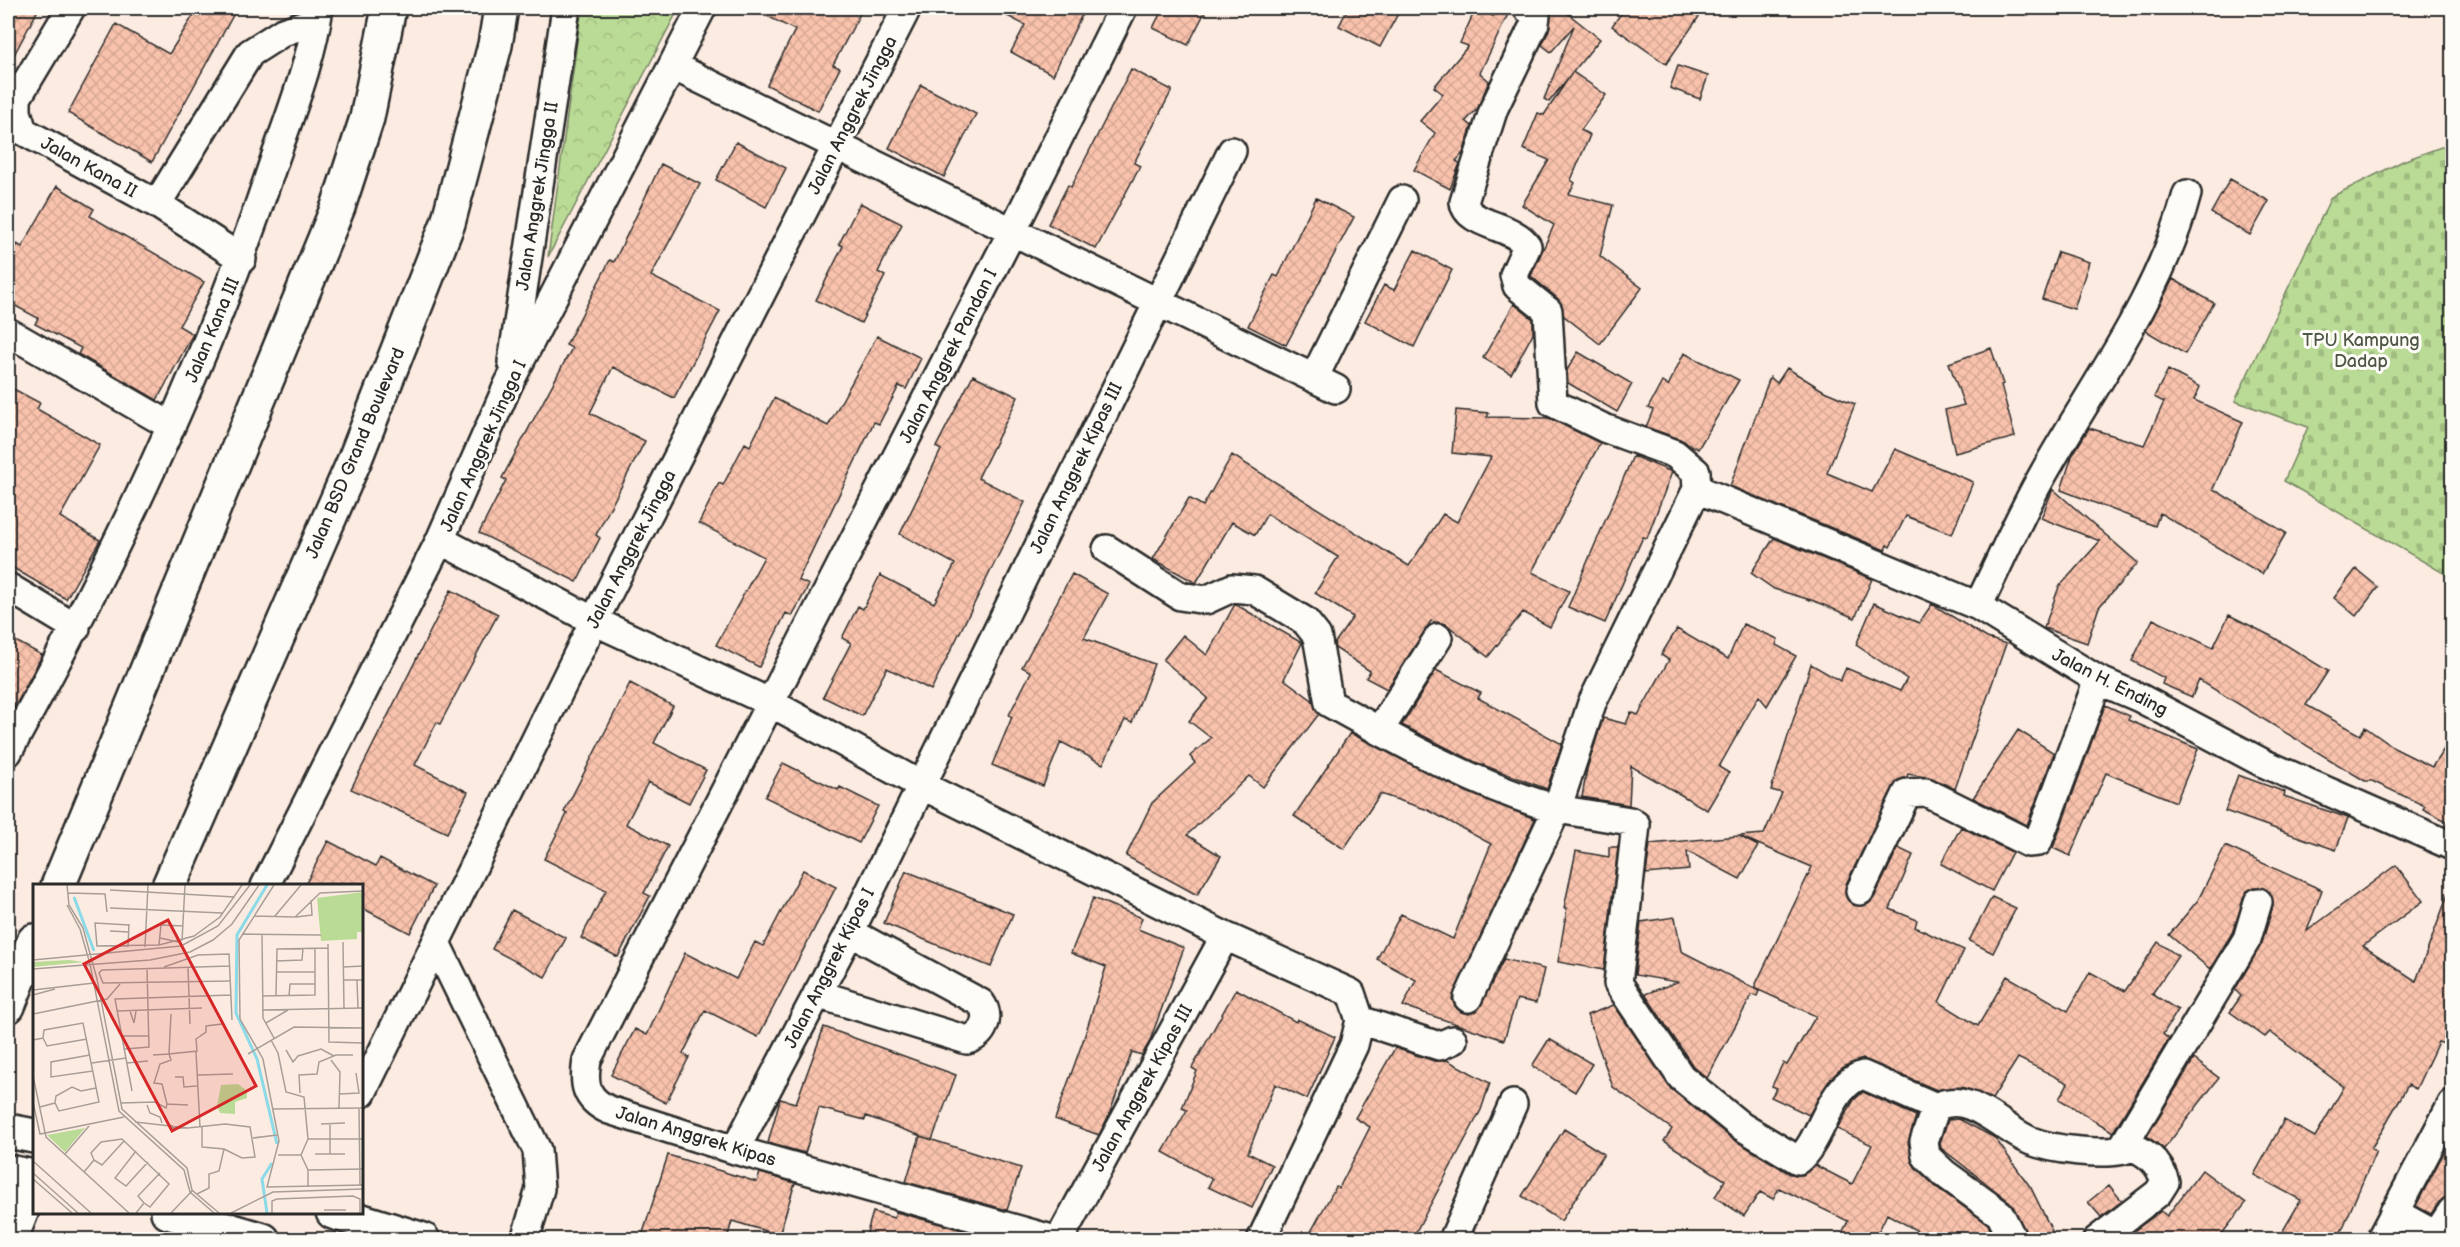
<svg xmlns="http://www.w3.org/2000/svg" width="2460" height="1247" viewBox="0 0 2460 1247" font-family="'Balsamiq Sans',sans-serif">
	<defs>
		<pattern id="cemetery-stones" width="16" height="16" patternUnits="userSpaceOnUse" patternTransform="scale(1.5)"><rect width="16" height="16" fill="#badb95"/><path d="M2 7V4a2 2 0 0 1 4 0v3zM10 15v-3a2 2 0 0 1 4 0v3z" fill="#a0bc81"/></pattern>
		<pattern id="park-crowns" width="20" height="18" patternUnits="userSpaceOnUse" patternTransform="scale(1.5)"><rect width="20" height="18" fill="#badb95"/><path d="M2 6a3 3 0 1 1 6 0M12 15a3 3 0 1 1 6 0" fill="none" stroke="#a0bc81"/></pattern>
		<pattern id="building-cross-hatch" width="8" height="8" patternUnits="userSpaceOnUse" patternTransform="scale(1.5)"><rect width="8" height="8" fill="#f9c2ac"/><path d="M0 0l8 8M0 8l8-8" fill="none" stroke="#d6a794"/></pattern>
	</defs>
	<rect width="100%" height="100%" fill="#fcebe0"/>
	<filter id="ink" filterUnits="userSpaceOnUse"><feTurbulence type="fractalNoise" baseFrequency=".0167" numOctaves="2"/><feDisplacementMap in="SourceGraphic" scale="12" xChannelSelector="R" yChannelSelector="G"/><feConvolveMatrix kernelMatrix="1 2 1 2 8 2 1 2 1" color-interpolation-filters="sRGB"/></filter>
	<g filter="url(#ink)">
		<path fill="url(#cemetery-stones)" stroke="#728360" stroke-width="1.5" d="M2452 143V578L2284 481 2308 427 2235 401 2331 197 2403 161Z"/>
		<path fill="url(#park-crowns)" stroke="#728360" stroke-width="1.5" d="M583 8H679L548 257 580 20Z"/>
		<path fill="url(#building-cross-hatch)" stroke="#2b2b2b" stroke-width="1.5" d="M8 8H39L8 66Z
			M198 8H237L152 162 68 113 116 24 169 54Z
			M751 8H863L833 65 840 68 818 111 767 85 795 30Z
			M992 8H1085L1053 75 1011 52 1025 25Z
			M1163 8H1207L1188 45 1153 28Z
			M1348 8H1401L1380 47 1339 26Z
			M1476 8 1493 16 1500 8H1511L1480 73 1489 81 1478 108 1466 121 1472 126 1463 153 1456 161 1460 163 1450 189 1414 170 1435 133 1420 121 1443 94 1434 87 1468 46 1460 43Z
			M1557 8H1561L1600 39 1573 72 1606 95 1581 130 1590 135 1571 180 1575 183 1569 194 1613 205 1600 256 1642 288 1600 344 1564 316 1558 299 1531 276 1554 225 1522 205 1549 160 1523 149 1538 113 1544 115 1572 73 1549 102 1544 99 1574 26 1551 52 1542 45 1549 30 1551 14Z
			M1625 8H1705L1666 64 1612 26Z
			M1678 66 1708 76 1700 99 1670 88Z
			M1131 69 1172 90 1134 163 1140 166 1096 249 1048 224 1068 185 1071 187Z
			M921 85 976 114 944 177 889 148Z
			M736 142 786 168 766 207 716 180Z
			M661 164 700 184 651 276 720 311 674 398 613 367 590 413 645 441 596 535 600 538 577 582 479 533 506 480 502 478 572 348 566 345 610 260 614 262Z
			M2230 179 2269 201 2250 235 2211 213Z
			M57 186 94 209 90 216 204 282 179 326 193 334 157 400 78 354 81 348 35 324 38 318 8 302V264L17 244 22 247Z
			M1316 198 1354 217 1286 345 1248 326 1274 275 1278 277Z
			M860 203 902 224 878 272 885 276 861 323 816 300 843 246 839 244Z
			M1415 250 1452 270 1414 347 1365 321 1384 285 1394 290Z
			M2058 252 2089 262 2074 309 2042 299Z
			M2173 279 2214 303 2185 354 2146 331Z
			M1514 304 1533 319V333L1511 374 1483 358Z
			M877 336 921 358 906 389 899 386 879 424 874 422 798 580 809 585 792 616 786 613 759 667 716 645 764 557 699 523 719 483 723 485 745 443 750 446 774 398 828 426Z
			M1991 348 2003 384 2001 385 2015 437 1955 453 1945 410 1964 405 1949 363Z
			M1578 352 1632 384 1617 412 1568 383 1567 370Z
			M1684 353 1739 380 1698 449 1680 439 1646 427 1653 410 1648 408 1662 382 1668 386Z
			M1787 368 1824 391 1855 404 1827 473 1872 492 1895 449 1973 482 1952 534 1906 516 1890 547 1887 545 1885 550 1730 486 1770 377 1777 383Z
			M2168 370 2200 387 2194 400 2243 422 2213 489 2286 533 2262 574 2160 513 2155 526 2061 490 2072 456 2089 428 2144 445 2164 402 2154 397Z
			M973 375 1018 397 978 478 1025 502 931 690 887 668 862 716 823 697 851 643 842 638 858 606 863 609 880 575 934 603 955 564 900 534 941 450 936 447Z
			M8 386 40 403 37 409 100 445 60 517 100 540 66 599 8 565Z
			M1456 410 1489 413 1487 417 1549 418 1600 443 1532 572 1569 591 1550 627 1523 612 1488 657 1446 624 1431 621 1387 689 1366 678 1370 671 1335 648 1334 644 1353 617 1315 593 1338 557 1267 514 1255 535 1232 522 1196 583 1153 559 1189 498 1203 506 1232 455 1409 566 1443 514 1457 522 1491 457 1452 453Z
			M1633 456 1672 472 1647 538 1643 537 1605 623 1568 607Z
			M2053 489 2138 563 2099 607 2087 643 2044 628 2059 587 2100 541 2041 518Z
			M1774 538 1872 579 1855 618 1814 601 1774 589 1751 573Z
			M2356 569 2378 587 2356 616 2334 598Z
			M1072 574 1108 594 1084 638 1154 664 1132 723 1125 720 1103 764 1061 742 1043 786 992 765 1012 717 1009 715 1031 672 1022 667Z
			M451 590 498 614 440 724 437 722 415 765 468 792 447 833 351 789Z
			M1874 603 1919 623 1932 604 1987 638 2006 644 1955 789 1932 778 1908 774 1907 777 1898 780 1846 884 1847 899 1854 905 1868 904 1874 898 1898 848 1913 855 1890 909 1917 920 1915 927 1964 950 1939 1002 1978 1026 2007 976 2068 1011 2090 972 2125 991 2158 942 2178 956 2152 994 2178 1010 2163 1034 2169 1039 2113 1132 2059 1099 2068 1083 2018 1058 1992 1099 1962 1087 1937 1090 1863 1059 1845 1066 1831 1078 1809 1115 1771 1097 1777 1088 1772 1086 1783 1063 1787 1065 1816 1016 1754 988 1812 867 1739 836 1764 834 1782 793 1771 790 1811 664 1840 681 1846 668 1900 691 1907 679 1856 645Z
			M1235 604 1302 643 1284 679 1312 700 1319 714 1263 787 1249 776 1187 835 1221 856 1197 895 1126 856 1152 803 1195 763 1190 756 1211 738 1189 721 1208 698 1163 660 1183 635 1207 655Z
			M2229 615 2273 637 2328 671 2306 705 2360 735 2365 727 2396 749 2432 767 2452 737V824L2423 809 2425 806 2372 781H2365L2199 680 2192 697 2162 684 2164 678 2132 661 2153 619 2213 648Z
			M1743 624 1778 639 1776 645 1796 656 1767 706 1759 696 1719 767 1729 773 1707 810 1631 766 1629 805 1582 797 1587 769 1603 718 1626 724 1631 712 1638 715 1669 660 1661 655 1677 629 1728 659Z
			M8 637 42 655 8 720Z
			M1436 670 1481 693 1478 698 1562 744 1547 789 1475 762 1402 725Z
			M630 683 673 706 654 743 706 770 689 803 648 782 626 824 668 846 644 893 650 896 618 957 581 938 606 890 544 859 567 814 564 812Z
			M2105 705 2130 716 2128 720 2198 749 2176 802 2106 773 2070 856 2053 848Z
			M2018 730 2054 753 2027 825 1973 798Z
			M1350 733 1462 790 1535 819 1452 999 1455 1006 1461 1012 1469 1014 1477 1011 1504 959 1544 969 1536 1003 1517 999 1504 1040 1403 1006 1416 980 1377 959 1401 914 1453 939 1491 844 1428 810 1380 794 1344 849 1294 816Z
			M783 763 838 790 840 787 878 806 859 843 765 797Z
			M2238 775 2285 792 2284 796 2348 818 2336 850 2225 811Z
			M1961 827 2012 852 1992 891 1941 864Z
			M1739 836 1758 846 1740 879 1687 851 1689 870 1646 874 1650 844Z
			M328 841 376 866 380 858 434 886 410 933 362 908V885H305Z
			M2225 846 2322 890 2307 931 2396 865 2423 901 2363 946 2416 981 2450 889H2452V1046L2438 1042 2416 1089 2408 1085 2371 1149 2376 1151 2338 1239H2278L2301 1200 2254 1175 2284 1120 2315 1137 2344 1087 2270 1032 2265 1037 2230 1012 2241 996 2235 990 2262 943 2273 906 2270 892 2255 887 2247 891 2232 933 2210 969 2169 935 2198 900Z
			M1609 847H1618L1604 970 1558 962 1567 908H1564L1576 851 1609 857Z
			M803 870 836 887 758 1037 705 1010 683 1054 689 1057 666 1103 611 1075 635 1029 647 1035 685 953 736 979 755 942 763 946Z
			M906 871 1013 914 991 967 884 923Z
			M1992 897 2016 908 1993 953 1969 941Z
			M1093 898 1142 918 1138 929 1184 948 1149 1043 1142 1055 1132 1052 1109 1115 1099 1135 1055 1119 1084 1038 1106 967 1071 953Z
			M512 910 566 938 545 977 492 949Z
			M1675 917 1681 951 1759 991 1757 996 1752 995 1707 1078 1693 1066 1645 994 1677 982 1635 975 1641 922Z
			M1236 989 1296 1022 1297 1019 1335 1037 1307 1099 1275 1084 1248 1153 1272 1165 1252 1208 1208 1187 1212 1179 1163 1152 1187 1110 1182 1108 1197 1071 1192 1068Z
			M1614 1005 1671 1089 1731 1138 1790 1174 1803 1175 1815 1165 1852 1184 1872 1145 1837 1129 1854 1100 1863 1092 1916 1116 1908 1143 1915 1167 1936 1187 1988 1224 1991 1232 1986 1239H1932L1887 1214 1875 1239H1839L1848 1221 1779 1188 1773 1199 1760 1192 1744 1216 1715 1197 1725 1180 1664 1141 1672 1129 1613 1087 1587 1015Z
			M824 1027 956 1075 932 1140 866 1116 865 1120 819 1108 805 1153 768 1143 780 1099 796 1103Z
			M1549 1039 1592 1064 1575 1092 1532 1066Z
			M1395 1048 1434 1061 1447 1060 1490 1083 1481 1110 1412 1239H1307L1336 1186 1339 1188 1370 1127 1355 1118Z
			M2194 1059 2219 1078 2164 1149 2147 1136Z
			M1959 1119 1995 1138 2031 1188 2053 1233 2041 1239H2029L2010 1202 1941 1148 1940 1143 1948 1120Z
			M1564 1129 1604 1154 1561 1221 1522 1196Z
			M920 1136 1021 1168 1007 1210 906 1182Z
			M2452 1137V1194L2439 1202 2431 1214 2416 1206Z
			M668 1155 757 1182 760 1173 795 1183 779 1235 732 1221 727 1239H641Z
			M2202 1170 2246 1203 2218 1239H2123L2161 1211 2167 1216Z
			M2109 1185 2122 1201 2101 1217 2088 1202Z
			M873 1212 894 1218 896 1212 995 1239H865Z"/>
		<g fill="none" stroke-linecap="round" stroke-linejoin="round">
			<g stroke="#2b2b2b" stroke-width="32">
				<path id="street" d="M71 8 17 98V112L23 131 157 204 242 259
					M1527 8 1536 15 1535 23 1494 108 1464 202C1467 226 1513 224 1527 246L1514 275 1517 286 1548 311 1553 403 1604 428 1675 454 1696 472 1697 489 1592 703 1557 809 1630 821 1636 825 1618 983 1681 1077 1741 1126 1798 1160C1823 1140 1829 1084 1863 1075L1936 1107
					M673 66 1336 389
					M157 204 250 53 283 32 317 20
					M8 332 171 426
					M512 362 566 8
					M1314 378 1402 200
					M1697 489 1978 606 2098 680 2140 698 2263 763 2452 846
					M440 540 594 621 771 703 921 785 1225 936 1351 993 1360 1020 1354 1045 1261 1240
					M1107 549 1180 596 1206 600 1232 588 1254 590 1305 621 1317 636 1329 703C1402 743 1476 786 1557 809L1468 998
					M8 587 76 628
					M1978 606C1999 564 2018 519 2041 478 2093 385 2159 299 2187 194
					M1379 731 1438 638
					M8 752C110 566 203 374 270 173 288 119 311 64 319 8
					M265 886 440 540 508 385 702 8
					M1860 891 1907 793 1926 792 2028 843 2038 842 2098 680
					M436 943 537 1150 540 1189 525 1240
					M817 994 967 1040C984 1035 991 1017 981 1003L850 932
					M1360 1020 1439 1046 1453 1040
					M362 1093 594 621 907 8
					M735 1150 850 932 1232 151
					M2394 1212 2436 1235 2452 1211
					M1055 1240 735 1150 609 1110C585 1099 583 1084 587 1060L1013 230 1123 8
					M1059 1240 1225 936
					M1453 1240 1513 1104
					M2013 1240 2000 1214 1945 1174 1926 1156 1924 1141 1936 1107C1970 1089 2001 1129 2031 1141 2054 1150 2100 1155 2124 1150L2125 1143
					M2097 1240 2158 1193 2165 1182C2159 1160 2145 1152 2125 1143L2247 939 2258 902
					M2380 1240 2452 1104"/>
			</g>
			<g stroke="#2b2b2b" stroke-width="38">
				<path id="secondary" d="M8 1131 34 1136
					M8 1172 34 1177
					M168 1212 263 1240
					M333 1212 423 1240"/>
			</g>
			<g stroke="#2b2b2b" stroke-width="38">
				<path id="primary" d="M58 886 338 207 367 118 389 8
					M169 886 355 459 448 223 495 45 501 8
					M8 1006 34 941
					M10 1240 34 1180"/>
			</g>
			<use href="#street" stroke="#fdfcf7" stroke-width="27"/>
			<use href="#secondary" stroke="#fdfcf7" stroke-width="33"/>
			<use href="#primary" stroke="#fdfcf7" stroke-width="33"/>
		</g>
	</g>
	<g text-anchor="middle" stroke-width="6" stroke-linejoin="round" paint-order="stroke">
		<g font-size="18" fill="#2b2b2b" stroke="#fdfcf7">
			<text transform="translate(852 115) rotate(-63)" y="6">Jalan Anggrek Jingga</text>
			<text transform="translate(89 167) rotate(29)" y="6">Jalan Kana II</text>
			<text transform="translate(537 196) rotate(-81)" y="6">Jalan Anggrek Jingga II</text>
			<text transform="translate(212 330) rotate(-67)" y="6">Jalan Kana III</text>
			<text transform="translate(948 356) rotate(-63)" y="6">Jalan Anggrek Pandan I</text>
			<text transform="translate(483 446) rotate(-66)" y="6">Jalan Anggrek Jingga I</text>
			<text transform="translate(355 453) rotate(-67)" y="6">Jalan BSD Grand Boulevard</text>
			<text transform="translate(1076 468) rotate(-64)" y="6">Jalan Anggrek Kipas III</text>
			<text transform="translate(631 549) rotate(-63)" y="6">Jalan Anggrek Jingga</text>
			<text transform="translate(2110 682) rotate(27)" y="6">Jalan H. Ending</text>
			<text transform="translate(829 968) rotate(-63)" y="6">Jalan Anggrek Kipas I</text>
			<text transform="translate(1142 1088) rotate(-61)" y="6">Jalan Anggrek Kipas III</text>
			<text transform="translate(696 1136) rotate(17)" y="6">Jalan Anggrek Kipas</text>
		</g>
		<g font-size="18" fill="#4f5746" stroke="#fdfcf7">
			<text x="2361" y="346">TPU Kampung<tspan x="2361" dy="21">Dadap</tspan></text>
		</g>
	</g>
	<g transform="translate(33 884)">
		<rect width="330" height="330" fill="#fcebe0"/>
		<path d="M36 76 51 78 0 83V78Z" fill="#badb95"/>
		<path d="M330 8V48H324V55L288 57 284 14Z" fill="#badb95"/>
		<path d="M205 200 214 207V214L202 218V230L187 229 184 222 188 201Z" fill="#badb95"/>
		<path d="M52 244 32 268 14 251Z" fill="#badb95"/>
		<path fill="none" stroke="#8bdae8" stroke-width="3" d="M234 1 204 51 203 129 224 175 244 260M41 13 61 67M234 329 229 295 239 279"/>
		<path fill="none" stroke="#a89e98" stroke-width="1.5" d="M34 1 36 21 50 44 64 95 89 225 154 284 159 306 186 329M241 1 206 56 207 135 230 175 246 257 234 303 330 301M77 6 202 13M35 9 72 10 74 28M34 21 47 45 57 80 86 227 151 286 157 308 181 329M77 24 189 29M221 32 262 33 287 9 330 7M242 32 268 1M263 33 279 31 278 16M96 41 62 39 64 62 126 61 161 52 187 33 209 1M77 47 96 48M209 50 288 51M229 51 230 134 241 154M127 54 145 58M149 57 152 1M310 58 311 125M295 60 296 158 330 159M126 61 128 41 150 42M95 63 96 40M112 63 115 1M0 76 148 62 185 42 217 1M243 77 269 76 270 64M197 82 69 86 66 89 70 99 198 97M131 83 165 71 196 70 199 136M310 83 330 82M155 84 157 140M0 85 117 76 157 68 180 56 199 40 226 1M244 88H282M310 96H330M324 96 325 124M0 106 61 99M0 111 22 105M229 112 282 111V64M243 112 244 65 295 64M256 112 257 100H282M229 126 330 124M84 127 169 124M97 127 101 139 103 127M0 130 74 115 87 100M233 139 255 126M90 152H116M10 154 14 162 54 155M0 156 10 154 11 146 50 139 66 218 26 227 22 219 7 223M238 156 245 169 253 208 271 213 275 255 268 271 275 286V302M92 165 116 163 114 85M253 166 260 178 265 172 288 165 301 172M163 168 167 243M215 170 261 143 330 144M57 171 18 178V193L60 187M120 171 136 170 138 130M298 176 307 188 306 224M59 179 93 174M94 179 115 177M165 191 200 190M0 192 13 253 96 329M142 193H150L151 203 164 202M99 207 82 115 198 111M267 209 266 191 284 190 286 178 303 171H320M306 210 326 209 323 189M0 218 7 250 91 233M22 219 23 212 39 203 48 207 63 204M88 219 122 218 133 224 134 220 155 221M134 220 129 200 121 199 127 180 138 176 136 170 164 167 163 155 173 148V142L189 140V136M114 221 117 229 127 233 129 239M326 224 327 301M239 225 330 224M102 238 155 244 192 240 217 243 222 273 209 274 191 265M288 240 312 239M297 240V270M139 241V244H155M220 254 244 251M275 255H330M103 267 82 294 93 302 115 278M32 270 56 242M282 270H312M245 271H268M61 276 69 281 91 257M0 277 58 329M275 286 330 285M51 288 61 276 58 269 68 258 89 255 136 300 117 323 111 319 103 329M0 289 45 329M0 295 39 329M164 310 176 304V290L186 287 191 265 169 263V243M111 319 105 312 127 289M291 326H313M138 329 159 307M198 329 240 308 330 305M239 329V317L244 315 320 312 327 315V329"/>
		<path fill="#d62828" fill-opacity="0.15" stroke="#d62828" stroke-width="3" d="M135 36 223 202 139 247 51 80Z"/>
		<rect width="330" height="330" fill="none" stroke="#2b2b2b" stroke-width="3"/>
	</g>
	<rect width="2460" height="1247" fill="none" stroke="#fdfcf7" stroke-width="30"/>
	<rect x="15" y="15" width="2430" height="1217" fill="none" stroke="#2b2b2b" stroke-width="2" filter="url(#ink)"/>
</svg>
